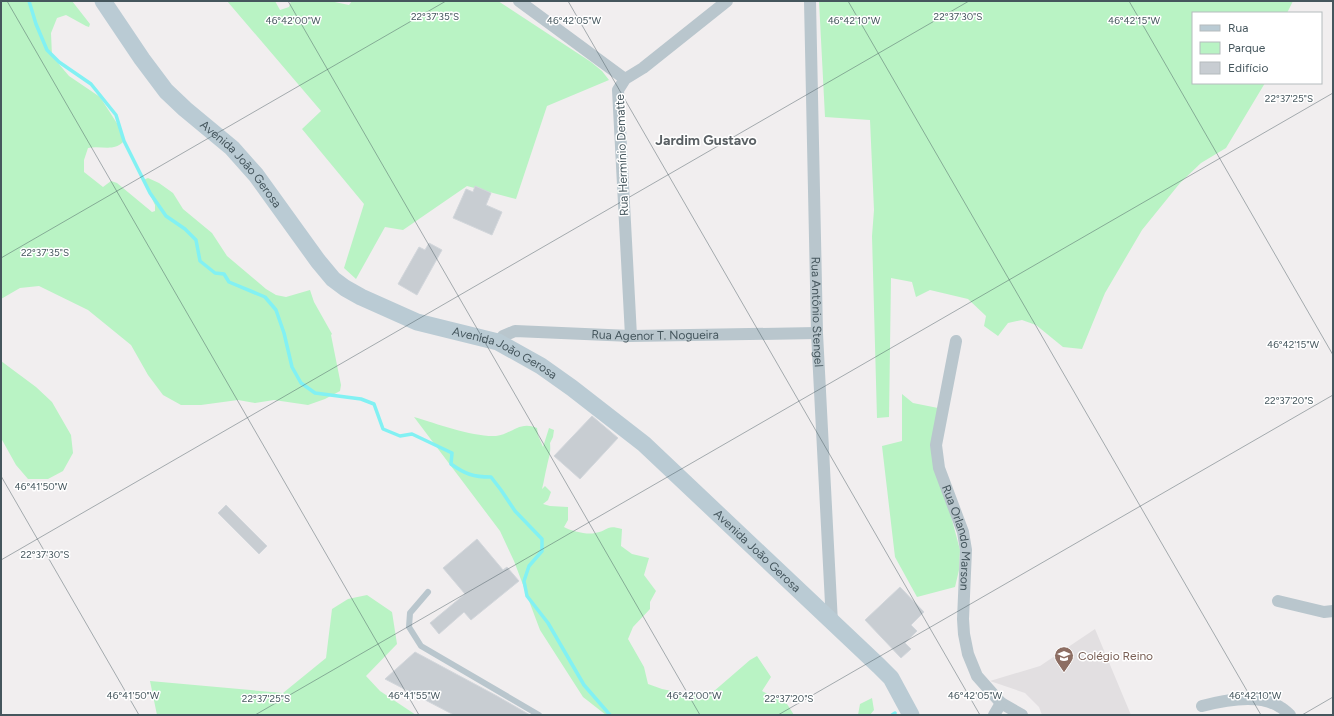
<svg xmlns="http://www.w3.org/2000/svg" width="1334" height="716" viewBox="0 0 1334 716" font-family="Figtree,sans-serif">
	<rect width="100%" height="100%" fill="#f1eeef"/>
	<path fill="#e2dfe1" d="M1095 629 1131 715H1042L1039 707 1025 693 990 681 1040 666Z"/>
	<path fill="#b9f3c4" d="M1 1H72L90 24 89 27 86 26 66 15 57 18 51 33 52 56 69 76 100 97 120 128 123 142C114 152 100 145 88 148L84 160V172L103 187 111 181 117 183 152 212 155 211V205L143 180 148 178 159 183 173 193 183 209 212 233 227 256 266 289 276 295 286 297 310 290 314 302 332 334 331 335 341 385 340 391 325 399 308 405 274 400 255 403 238 400 201 405H181L163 395 148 375 131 345 88 310 39 286 20 288 1 299Z
		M227 1H275L280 10 289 7 291 1H330L349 5 352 1H498L591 62 602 71 609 80 547 106 516 199 467 186 403 230 385 227 356 279 344 268 364 204 302 129 321 111Z
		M819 1H1293L1287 13H1193V83H1265L1226 148 1201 163 1180 183 1142 230 1105 293 1082 349 1063 347 1036 325 1022 320 1008 323 998 336 984 326 986 316 968 299 930 290 916 297 912 282 891 278 889 417 877 418 872 236 874 210 870 120 825 117Z
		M1 361 36 387 52 402 71 435 73 453 63 471 48 479H28L16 465 1 438Z
		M902 394 913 403 938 408 932 444 960 550 959 570 955 587 917 597 895 557 882 446 902 441Z
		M414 417C438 424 472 437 496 436 511 435 519 420 537 428L538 435 543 447 549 428 554 430 553 437 550 443C551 453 549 456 547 466 545 474 544 481 542 489L545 486 551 492 548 500 543 504 550 506 568 507V520L564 527C571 531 587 535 595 533 609 531 605 524 622 529L621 546 632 554 649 558 644 575 656 591 650 602V609L633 627 628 639 644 667 648 684 662 689 706 698 750 660 757 656 771 677 762 691 787 704 794 715H606L583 697 540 630 514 561 500 531Z
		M367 595 392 612 397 644 366 676 380 691 416 715H157L150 681 283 693 326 658 332 609 348 599Z
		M872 698 874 710 870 715H850H858L860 704Z"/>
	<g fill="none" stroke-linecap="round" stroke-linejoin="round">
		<path stroke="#82f1f3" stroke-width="3.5" d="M29 1 36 24 47 50 59 62 91 84 116 115 124 141 150 193 166 216 185 229 196 240 200 261 215 273 224 274 229 282 265 297 276 310 284 333 292 367 301 383 315 393 361 399 374 404 383 429 400 436 412 434 452 453 451 464C465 474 473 477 491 477L501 490 515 511 542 539V551L529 566 524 581 527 596 548 623 584 685 610 715
			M892 715 895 713"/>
	</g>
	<path fill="#c8cdd2" stroke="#d2d6db" d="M475 186 491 193 486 205 502 212 492 235 453 218 466 189 473 192Z
		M429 243 442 250 417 295 398 284 419 247 425 250Z
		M592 416 618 438 580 479 554 456Z
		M226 505 267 546 259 554 218 513Z
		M477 539 503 570 507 567 519 581 471 620 464 612 439 634 430 623 465 594 443 568Z
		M900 587 924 612 911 625 917 631 905 643 911 649 901 658 865 620Z
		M415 652 497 696 530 715H454L385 679Z"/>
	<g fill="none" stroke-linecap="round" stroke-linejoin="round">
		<path stroke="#b9c6cd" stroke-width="6" d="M428 592 410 613 409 627 421 646 539 715"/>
		<g stroke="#b9c6cd" stroke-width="12">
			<path d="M519 1 625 79"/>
			<path id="s1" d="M810 1 817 333 832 623"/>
			<path d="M631 336 618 90 625 79 643 68 727 1"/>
			<path id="s2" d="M956 341 936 445 939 468 963 532 966 550 963 619 964 634 968 654 977 676 1001 703 1022 715"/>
			<path id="s3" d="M498 342 503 336 515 331 631 336 817 333"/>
			<path d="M1278 601 1324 612 1333 611"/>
			<path d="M1202 706C1225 700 1259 693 1280 707 1284 709 1287 712 1290 715"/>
			<path d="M994 715 1001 703"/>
		</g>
		<path stroke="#bacbd4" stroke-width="17" id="s4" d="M103 1 142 59 166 91 185 109 232 148 256 175 318 261 333 279 345 288 361 297 417 322 498 342 541 366 572 388 644 444 879 666 891 678 911 715"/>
	</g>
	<path fill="none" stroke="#45565d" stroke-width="1" stroke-opacity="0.45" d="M7 1 419 715M288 1 700 715M568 1 980 715M848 1 1261 715M1129 1 1333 355M1 258 446 1M1 476 139 715M1 560 969 1M255 715 1333 93M778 715 1333 395M1302 715 1333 697"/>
	<defs>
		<g id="school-pin" transform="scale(1)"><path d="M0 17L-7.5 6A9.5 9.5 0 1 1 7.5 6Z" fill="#8d6e63" stroke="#fff"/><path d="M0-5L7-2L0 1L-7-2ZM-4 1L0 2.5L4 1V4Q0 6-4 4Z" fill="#fff"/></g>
	</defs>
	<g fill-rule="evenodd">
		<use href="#school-pin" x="1064" y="656"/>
	</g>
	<g text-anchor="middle" stroke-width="3" stroke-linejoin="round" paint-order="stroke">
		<g font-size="12" fill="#45565d" stroke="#fff">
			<text transform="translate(622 155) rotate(-92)" y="4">Rua Hermínio Dematte</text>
			<text dy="4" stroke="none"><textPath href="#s4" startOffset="215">Avenida João Gerosa</textPath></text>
			<text dy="4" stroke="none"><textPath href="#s1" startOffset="311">Rua Antônio Stengel</textPath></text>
			<text dy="4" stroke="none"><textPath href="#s3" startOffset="161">Rua Agenor T. Nogueira</textPath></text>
			<text dy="4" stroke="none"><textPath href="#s4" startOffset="551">Avenida João Gerosa</textPath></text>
			<text dy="4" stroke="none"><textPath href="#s2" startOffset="202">Rua Orlando Marson</textPath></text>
			<text dy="4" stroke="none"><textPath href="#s4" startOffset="875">Avenida João Gerosa</textPath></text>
		</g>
		<g font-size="12" fill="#785e54" stroke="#fff" text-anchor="start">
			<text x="1078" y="660">Colégio Reino</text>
		</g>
		<g font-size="14" font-weight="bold" fill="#5a6064" stroke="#fff">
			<text x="706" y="145">Jardim Gustavo</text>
		</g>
	</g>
	<g font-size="10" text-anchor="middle" fill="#45565d" stroke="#fff" stroke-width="3" stroke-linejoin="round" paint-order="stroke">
		<text x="435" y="20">22°37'35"S</text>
		<text x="958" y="20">22°37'30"S</text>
		<text x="854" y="24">46°42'10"W</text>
		<text x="293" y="24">46°42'00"W</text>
		<text x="574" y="24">46°42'05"W</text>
		<text x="1134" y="24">46°42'15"W</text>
		<text x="1289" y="102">22°37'25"S</text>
		<text x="45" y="256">22°37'35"S</text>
		<text x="1293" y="348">46°42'15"W</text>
		<text x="1289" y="404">22°37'20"S</text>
		<text x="41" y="490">46°41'50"W</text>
		<text x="45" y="558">22°37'30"S</text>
		<text x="133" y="699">46°41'50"W</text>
		<text x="414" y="699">46°41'55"W</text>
		<text x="694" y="699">46°42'00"W</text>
		<text x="975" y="699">46°42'05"W</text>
		<text x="1255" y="699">46°42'10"W</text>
		<text x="266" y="702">22°37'25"S</text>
		<text x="789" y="702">22°37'20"S</text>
	</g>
	<rect width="1334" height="716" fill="none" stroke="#45565d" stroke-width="4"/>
	<rect x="1192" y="12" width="130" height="72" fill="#ffffff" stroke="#b5bbbe"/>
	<rect x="1200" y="25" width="20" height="6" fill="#bacbd4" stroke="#b5bbbe"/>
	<text x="1228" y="32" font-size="12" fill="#45565d">Rua</text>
	<rect x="1200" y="42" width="20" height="12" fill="#b9f3c4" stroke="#b5bbbe"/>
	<text x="1228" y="52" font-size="12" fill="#45565d">Parque</text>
	<rect x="1200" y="62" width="20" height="12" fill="#c8cdd2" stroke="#b5bbbe"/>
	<text x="1228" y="72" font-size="12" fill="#45565d">Edifício</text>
</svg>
